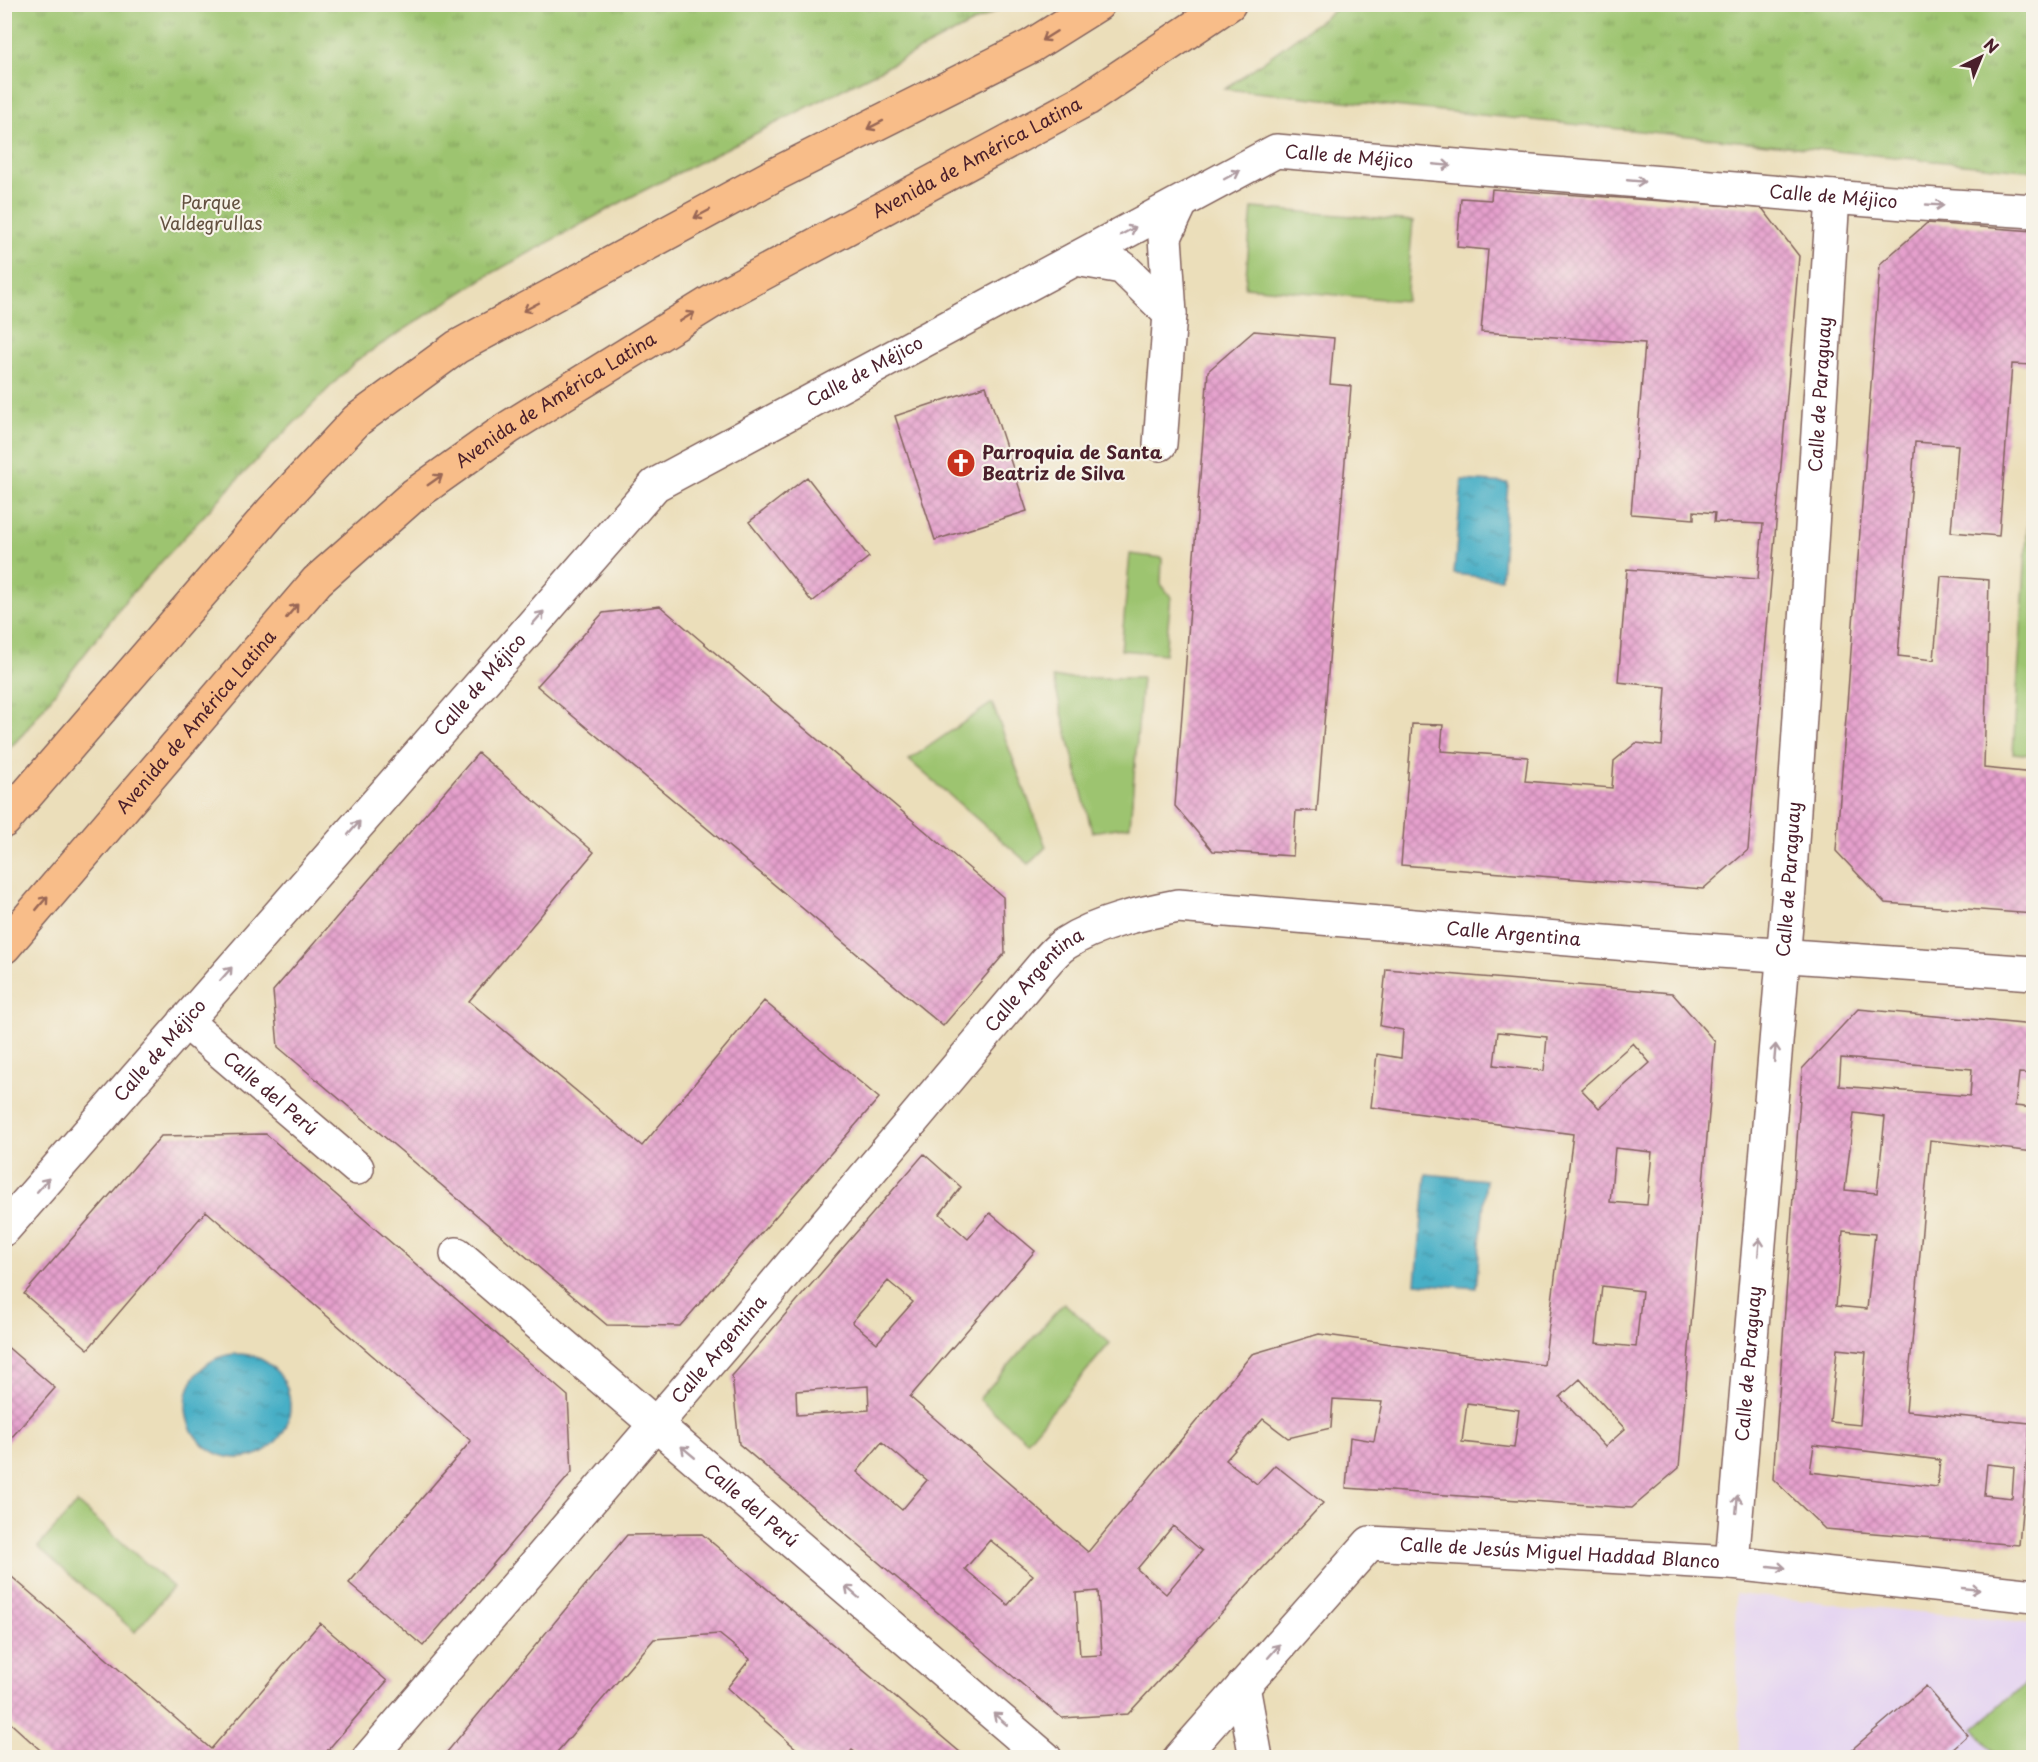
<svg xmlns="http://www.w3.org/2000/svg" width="2038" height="1762" viewBox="0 0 2038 1762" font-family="'Playpen Sans',sans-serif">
	<defs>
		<pattern id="park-tufts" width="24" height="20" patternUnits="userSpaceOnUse" patternTransform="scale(1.5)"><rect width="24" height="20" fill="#9dc470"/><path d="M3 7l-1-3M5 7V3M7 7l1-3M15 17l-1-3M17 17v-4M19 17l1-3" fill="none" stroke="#829f5c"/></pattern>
		<pattern id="water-ripples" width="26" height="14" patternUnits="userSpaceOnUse" patternTransform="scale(1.5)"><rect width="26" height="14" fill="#47afc6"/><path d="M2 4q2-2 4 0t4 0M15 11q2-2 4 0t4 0" fill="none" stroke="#3d8ea1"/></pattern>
		<pattern id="building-cross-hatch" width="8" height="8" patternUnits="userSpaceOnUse" patternTransform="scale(1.5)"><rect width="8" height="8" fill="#e6a0cd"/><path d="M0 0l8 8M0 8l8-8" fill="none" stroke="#bc82a7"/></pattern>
	</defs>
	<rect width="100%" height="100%" fill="#f7f3e8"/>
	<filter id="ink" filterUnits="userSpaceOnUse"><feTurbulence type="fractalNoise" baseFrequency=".0167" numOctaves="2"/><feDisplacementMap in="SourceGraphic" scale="12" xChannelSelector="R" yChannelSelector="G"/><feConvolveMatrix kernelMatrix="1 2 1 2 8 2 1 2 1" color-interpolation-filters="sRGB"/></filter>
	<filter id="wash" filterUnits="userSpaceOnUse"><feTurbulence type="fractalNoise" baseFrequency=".008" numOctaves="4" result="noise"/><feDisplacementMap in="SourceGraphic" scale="24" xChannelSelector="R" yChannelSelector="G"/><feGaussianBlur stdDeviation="1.35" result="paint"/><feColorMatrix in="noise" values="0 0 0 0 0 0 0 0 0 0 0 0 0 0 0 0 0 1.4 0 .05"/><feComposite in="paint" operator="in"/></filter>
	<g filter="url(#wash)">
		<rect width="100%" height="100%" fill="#ebdeba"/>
		<path fill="#e4d3f2" d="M1735 1594 2033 1623V1757H1740Z"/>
		<path fill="#9dc470" stroke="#74724e" stroke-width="1.5" d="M1252 208 1413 221 1406 301 1245 287Z
			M2028 520 2034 521 2033 755 2013 753Z
			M1130 554 1162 558 1161 584 1171 597 1165 654 1121 650Z
			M1053 678H1142L1130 826 1092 832Z
			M992 703 1046 847 1029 864 909 760Z
			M1064 1303 1110 1343 1027 1441 979 1399Z
			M77 1503 173 1587 135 1632 38 1547Z
			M2033 1677V1757H1998L1974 1729Z"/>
		<path fill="url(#park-tufts)" stroke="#74724e" stroke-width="1.5" d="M5 4H1008V5L627 199 487 276 357 360 237 480 126 600 24 733 5 753Z
			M1343 4 2033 5V171L1225 89Z"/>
		<path fill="url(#water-ripples)" stroke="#486778" stroke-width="1.5" d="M1462 480 1508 483 1501 579 1454 574Z
			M1426 1174 1486 1180 1476 1288 1416 1283Z
			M186 1406a52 52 0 1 1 104 0a52 52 0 1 1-104 0Z"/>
		<g id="blocks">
			<path fill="url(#building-cross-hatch)" fill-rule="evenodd" d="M1492 189 1762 208 1799 256 1748 850 1703 889 1401 865 1412 724 1443 725 1441 751 1528 757 1525 781 1612 788 1614 761 1636 743 1662 746 1666 687 1618 682 1627 569 1758 579 1763 524 1714 522 1715 513 1694 511V519L1631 514 1645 343 1481 332 1488 250 1457 247 1461 198 1491 200Z
				M1927 223 2034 231V365L2012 364 1999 536 1951 532 1958 445 1915 442 1898 656 1934 660 1941 576 1989 580 1984 768 2034 773V914L1885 903 1836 851 1880 264Z
				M1254 331 1334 338 1330 384 1351 386 1317 811H1296L1293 856 1213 851 1175 806 1208 371Z
				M986 386 1027 511 935 540 895 416Z
				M807 477 869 557 812 602 749 522Z
				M660 606 1003 897 1005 953 943 1026 537 686 603 613Z
				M478 753 594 852 469 1001 642 1146 764 1001 879 1098 680 1326 607 1325 278 1047 273 991Z
				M1386 969 1672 993 1715 1042 1679 1468 1632 1508 1346 1488 1350 1437 1374 1441 1382 1402 1333 1399 1331 1428 1288 1438 1263 1419 1226 1460 1257 1484 1275 1465 1323 1503 1128 1714 1062 1718 739 1444 732 1376 924 1154 961 1187 940 1214 968 1239 990 1213 1035 1251 910 1397 1088 1552 1252 1354 1319 1334 1544 1365 1573 1134 1371 1107 1377 1054 1401 1058 1403 1030 1380 1026ZM1498 1032 1547 1037 1544 1071 1494 1065ZM1633 1043 1650 1063 1599 1108 1581 1089ZM1615 1148 1652 1152 1647 1205 1610 1202ZM888 1281 913 1302 877 1343 852 1322ZM1602 1286 1642 1291 1636 1347 1596 1343ZM1580 1379 1625 1429 1605 1447 1560 1397ZM868 1386 869 1410 797 1415 796 1391ZM1467 1403 1519 1410 1514 1448 1462 1442ZM882 1442 927 1480 902 1510 857 1472ZM1173 1526 1202 1551 1166 1594 1137 1569ZM990 1540 1033 1575 1008 1605 965 1569ZM1098 1591 1102 1655 1080 1656 1076 1593Z
				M1858 1009 2034 1025V1074L2019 1073 2015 1106 2034 1108V1152L1930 1140 1906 1411 2030 1423 2019 1545 1825 1529 1773 1479 1802 1069ZM1841 1058 1972 1069 1970 1096 1839 1086ZM1854 1113 1885 1117 1877 1193 1845 1190ZM1843 1231 1875 1234 1867 1309 1836 1306ZM1837 1349 1866 1352 1860 1425 1830 1422ZM1814 1445 1940 1460 1937 1487 1810 1472ZM1987 1464 2014 1467 2012 1498 1984 1495Z
				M266 1134 568 1396 572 1472 423 1646 349 1583 471 1441 206 1211 88 1349 24 1294 161 1136Z
				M4 1344 55 1388 4 1446Z
				M702 1534 967 1758H862L852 1750 845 1758H807L727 1688 750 1659 719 1634 654 1639 552 1758H442L627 1535Z
				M5 1571 211 1749 320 1623 387 1681 321 1758H49L5 1718Z
				M1926 1686 1968 1735 1942 1758H1842Z"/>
		</g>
	</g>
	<g filter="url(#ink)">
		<use href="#blocks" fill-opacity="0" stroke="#82625d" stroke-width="1.5"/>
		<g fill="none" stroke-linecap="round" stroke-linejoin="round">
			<g stroke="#82625d" stroke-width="36">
				<g id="minor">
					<path d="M1076 259 1122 267 1170 314"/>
					<path d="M1160 444 1170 314 1165 237 1181 203"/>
					<path id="s1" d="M185 1021 357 1168"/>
					<path id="s2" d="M4 1229 655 485 1276 151 1905 203 2034 211"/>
					<path id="s3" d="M457 1254 1045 1758"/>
					<path id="s4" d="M1732 1563 1789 889 1833 197"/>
					<path d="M1243 1686 1256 1758"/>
					<path id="s5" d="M369 1758 728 1340 1033 977C1043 966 1053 951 1066 943 1097 923 1142 913 1178 906L1676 948 2034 973"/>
					<path id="s6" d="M1180 1758 1370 1543 1732 1563 2034 1596"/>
				</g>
			</g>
			<g stroke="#82625d" stroke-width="36">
				<g id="major">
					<path d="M4 821 272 511 357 420 457 347 776 174 1031 46 1098 4"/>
					<path id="s7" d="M4 947 317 581 414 495 508 428 726 293 1087 99 1229 4"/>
				</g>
			</g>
			<use href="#minor" stroke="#fff" stroke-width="33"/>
			<use href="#major" stroke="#f8bd89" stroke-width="33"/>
		</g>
		<defs><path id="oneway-shaft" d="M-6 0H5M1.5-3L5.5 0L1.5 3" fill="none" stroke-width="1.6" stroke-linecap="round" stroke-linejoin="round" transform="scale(1.5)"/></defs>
		<g stroke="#986655">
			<use href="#oneway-shaft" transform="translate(1049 36) rotate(148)"/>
			<use href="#oneway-shaft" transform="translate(875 125) rotate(153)"/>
			<use href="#oneway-shaft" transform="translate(702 214) rotate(152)"/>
			<use href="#oneway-shaft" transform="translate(531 307) rotate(152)"/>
			<use href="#oneway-shaft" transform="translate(687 317) rotate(-32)"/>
			<use href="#oneway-shaft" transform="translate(435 480) rotate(-35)"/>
			<use href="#oneway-shaft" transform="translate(292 611) rotate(-50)"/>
			<use href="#oneway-shaft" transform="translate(42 903) rotate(-50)"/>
		</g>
		<g stroke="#ae9aa0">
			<use href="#oneway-shaft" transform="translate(1442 165) rotate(5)"/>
			<use href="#oneway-shaft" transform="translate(1232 175) rotate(-28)"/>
			<use href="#oneway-shaft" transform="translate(1636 181) rotate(5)"/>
			<use href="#oneway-shaft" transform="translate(1935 205) rotate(3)"/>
			<use href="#oneway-shaft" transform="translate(1128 231) rotate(-28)"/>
			<use href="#oneway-shaft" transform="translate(538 618) rotate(-49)"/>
			<use href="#oneway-shaft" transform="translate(354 828) rotate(-49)"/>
			<use href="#oneway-shaft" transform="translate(226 974) rotate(-49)"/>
			<use href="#oneway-shaft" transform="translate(1775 1053) rotate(-85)"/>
			<use href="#oneway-shaft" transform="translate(43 1185) rotate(-49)"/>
			<use href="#oneway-shaft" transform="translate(1759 1247) rotate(-85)"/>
			<use href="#oneway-shaft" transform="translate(688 1452) rotate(-140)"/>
			<use href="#oneway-shaft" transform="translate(1737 1504) rotate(-85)"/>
			<use href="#oneway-shaft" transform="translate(1777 1567) rotate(6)"/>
			<use href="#oneway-shaft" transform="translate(1971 1589) rotate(6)"/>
			<use href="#oneway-shaft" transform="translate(852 1592) rotate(-139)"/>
			<use href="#oneway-shaft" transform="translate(1274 1651) rotate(-49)"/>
			<use href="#oneway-shaft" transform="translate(1000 1719) rotate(-139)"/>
		</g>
	</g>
	<defs>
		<g id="church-disc" transform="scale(1.5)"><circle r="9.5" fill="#c8321e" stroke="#f7f3e8"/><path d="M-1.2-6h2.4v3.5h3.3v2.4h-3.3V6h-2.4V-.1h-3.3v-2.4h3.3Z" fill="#fff"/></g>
	</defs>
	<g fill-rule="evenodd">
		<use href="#church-disc" x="961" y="463"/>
	</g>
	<g text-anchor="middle" stroke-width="4.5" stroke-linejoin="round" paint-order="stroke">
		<g font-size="18" fill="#4a1f2b" stroke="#f7f3e8">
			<text dy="6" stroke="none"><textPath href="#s7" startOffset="1268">Avenida de América Latina</textPath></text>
			<text dy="6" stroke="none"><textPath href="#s2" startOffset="1767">Calle de Méjico</textPath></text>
			<text dy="6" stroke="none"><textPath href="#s2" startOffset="2253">Calle de Méjico</textPath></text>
			<text dy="6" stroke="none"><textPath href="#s2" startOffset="1227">Calle de Méjico</textPath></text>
			<text dy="6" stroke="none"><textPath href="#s4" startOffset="1172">Calle de Paraguay</textPath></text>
			<text dy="6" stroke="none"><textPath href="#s7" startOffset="782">Avenida de América Latina</textPath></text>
			<text dy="6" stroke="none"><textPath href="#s2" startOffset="723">Calle de Méjico</textPath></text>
			<text dy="6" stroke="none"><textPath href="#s7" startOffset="296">Avenida de América Latina</textPath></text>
			<text dy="6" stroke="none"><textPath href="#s4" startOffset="686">Calle de Paraguay</textPath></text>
			<text dy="6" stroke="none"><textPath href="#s5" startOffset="1528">Calle Argentina</textPath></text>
			<text dy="6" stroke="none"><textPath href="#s5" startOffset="1024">Calle Argentina</textPath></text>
			<text dy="6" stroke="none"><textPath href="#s2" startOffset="237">Calle de Méjico</textPath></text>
			<text dy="6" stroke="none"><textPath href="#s1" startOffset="112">Calle del Perú</textPath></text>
			<text dy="6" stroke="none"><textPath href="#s5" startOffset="538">Calle Argentina</textPath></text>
			<text dy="6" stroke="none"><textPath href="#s4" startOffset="200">Calle de Paraguay</textPath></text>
			<text dy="6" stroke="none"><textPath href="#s3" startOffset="387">Calle del Perú</textPath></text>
			<text dy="6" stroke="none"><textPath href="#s6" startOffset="477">Calle de Jesús Miguel Haddad Blanco</textPath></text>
		</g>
		<g font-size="18" fill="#635140" stroke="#f7f3e8">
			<text x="211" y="209">Parque<tspan x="211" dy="21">Valdegrullas</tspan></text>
		</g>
		<g font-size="18" font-weight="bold" fill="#4a1f2b" stroke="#f7f3e8" text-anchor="start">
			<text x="982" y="459">Parroquia de Santa<tspan x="982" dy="21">Beatriz de Silva</tspan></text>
		</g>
	</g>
	<rect width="2038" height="1762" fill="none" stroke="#f7f3e8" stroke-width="24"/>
	<g transform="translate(1981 57) rotate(43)" stroke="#f7f3e8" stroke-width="4.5" paint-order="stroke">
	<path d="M0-4.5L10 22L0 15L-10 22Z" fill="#4a1f2b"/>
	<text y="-9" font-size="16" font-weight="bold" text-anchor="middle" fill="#4a1f2b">N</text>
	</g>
</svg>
